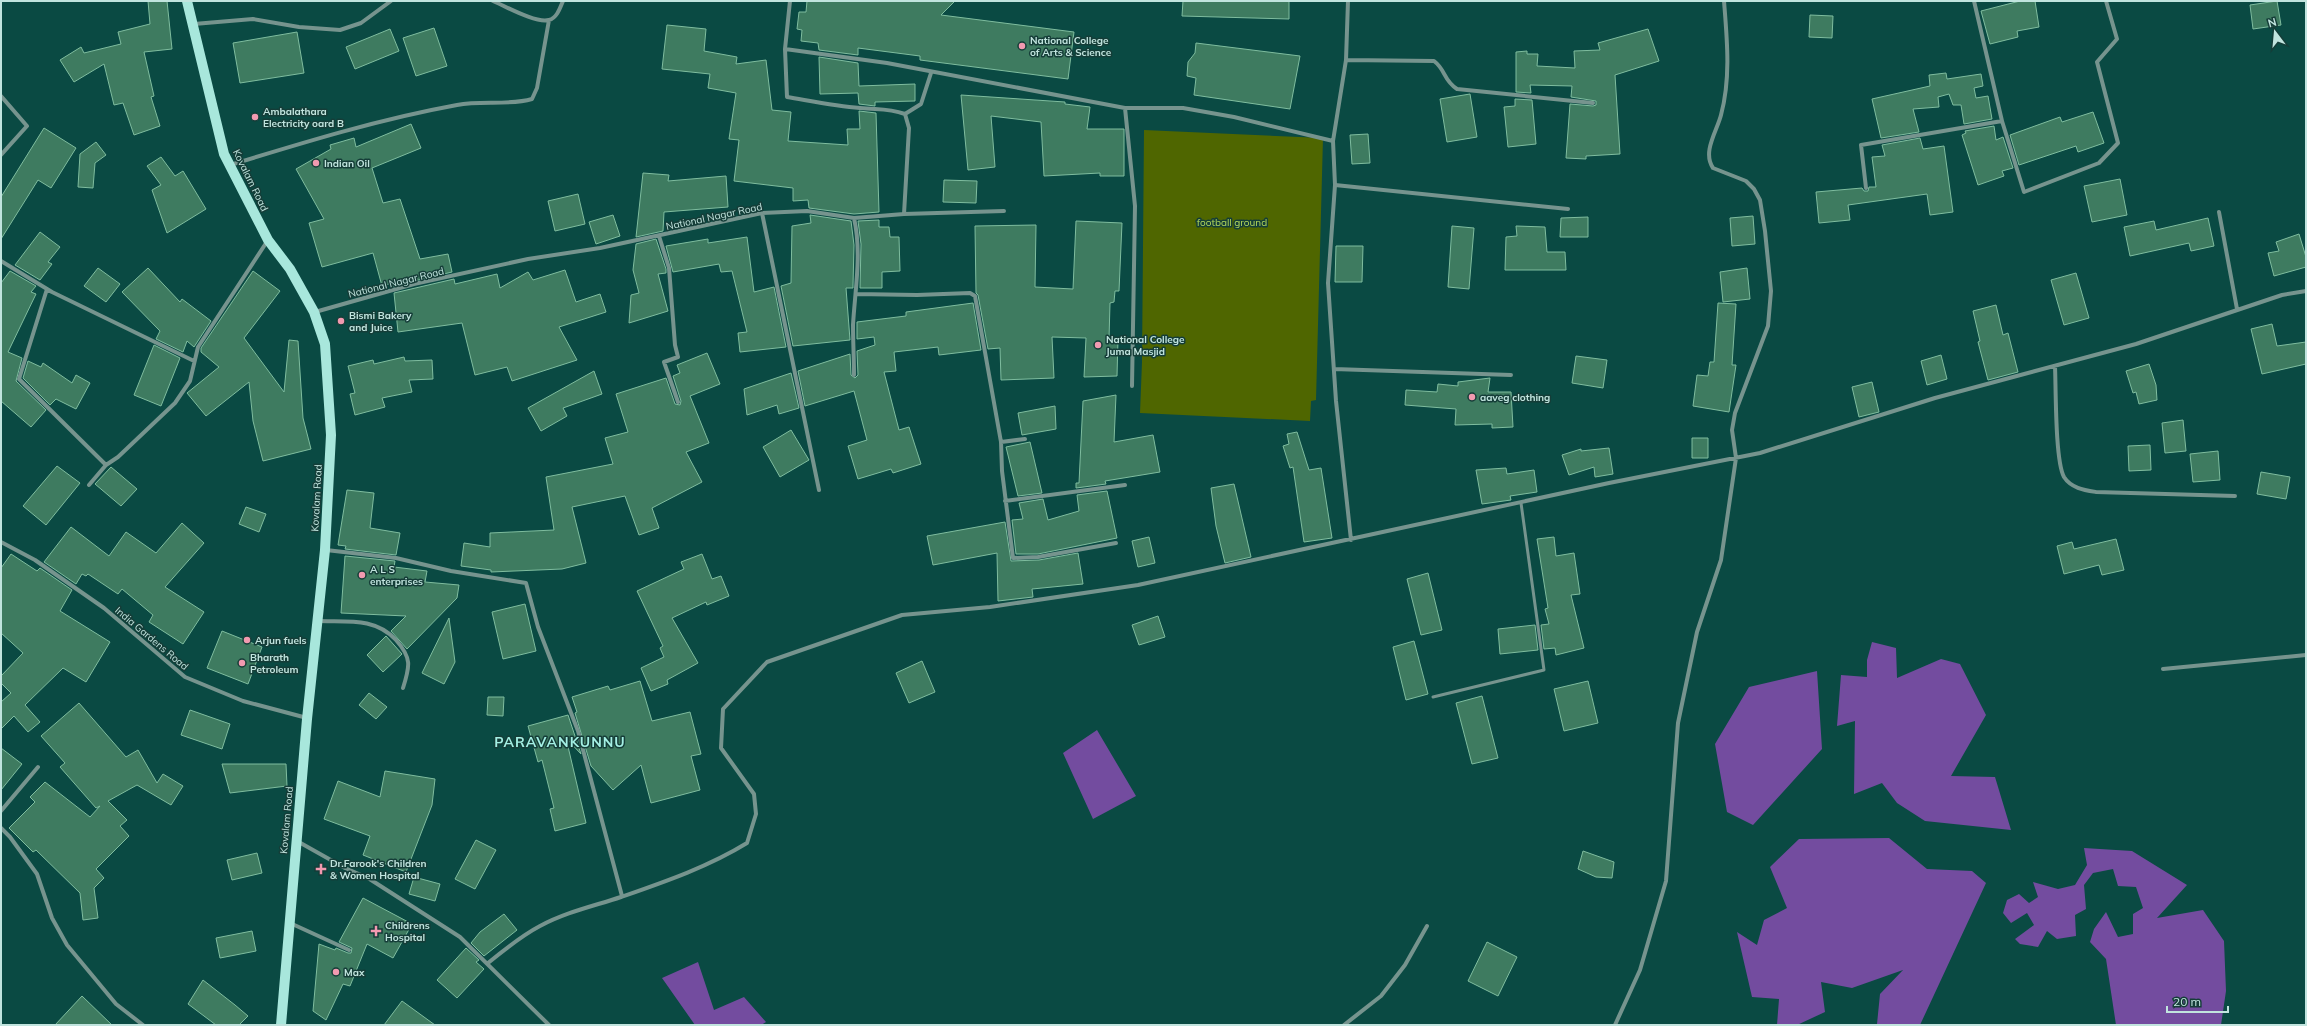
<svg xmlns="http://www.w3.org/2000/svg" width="2307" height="1026" viewBox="0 0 2307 1026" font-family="Mulish,sans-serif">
	<rect width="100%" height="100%" fill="#0a4a43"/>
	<path fill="#4f6600" d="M1144 130 1323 138 1316 400 1311 401 1310 421 1140 413 1142 362Z"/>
	<path fill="#734c9f" d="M1872 642 1896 648 1897 678 1941 659 1960 664 1986 715 1951 776 1995 777 2011 830 1925 821 1897 803 1882 783 1854 794 1855 721 1837 726 1841 675 1867 677V660Z
		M1817 671 1822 749 1753 825 1727 812 1715 744 1749 687Z
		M1097 730 1136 796 1093 819 1063 753Z
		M1889 838 1927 869 1972 871 1986 883 1920 1025 1877 1024 1880 994 1903 970 1852 988 1821 982 1825 1012 1797 1025H1777L1779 999 1752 997 1737 932 1757 945 1764 920 1787 908 1770 867 1799 839Z
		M2084 848 2132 851 2187 885 2157 918 2203 910 2224 941 2226 991 2221 1025H2116L2106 959 2090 942 2094 929 2106 912 2118 937 2133 934V914L2143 908 2136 887 2118 886 2113 869 2093 873 2084 885 2086 909 2075 915 2076 936 2057 939 2047 931 2038 947 2020 944 2015 939 2034 925 2027 913 2011 923 2003 913 2007 900 2019 894 2029 903 2038 897 2033 882 2058 889 2075 885 2087 865Z
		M698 962 714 1010 744 997 766 1022 761 1025H695L662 978Z"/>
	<path fill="#3e7b60" stroke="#7fbd9f" d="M148 1H167L172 49 144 52 154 96 151 97 160 126 134 135 123 103 114 105 104 64 74 82 60 60 81 47 84 53 121 44 118 32 150 24Z
		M807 1H955L941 15 1074 32 1068 79 920 60V56L858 48V55L819 50 818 43 801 41 802 30 797 29 799 12H806Z
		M1183 1H1289V19L1182 16Z
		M2020 1H2035L2039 27 2017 31 2018 37 1990 44 1981 11Z
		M2277 1 2281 25 2253 29 2250 5Z
		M1810 15 1833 16 1832 38 1809 37Z
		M667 25 706 29 704 51 737 57 736 64 766 60 772 110 791 112 788 141 848 145 847 129H860L859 111 876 113 879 212 854 214 809 208 808 200 793 201V188L734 181 739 140 729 139 736 93 708 88 710 74 662 69Z
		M434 28 447 66 416 76 403 38Z
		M390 29 399 51 355 69 346 47Z
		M1648 29 1659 61 1615 75 1620 154 1586 156V159L1566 158 1570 104 1593 106 1596 105V101L1571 97 1572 86 1530 85 1531 93 1516 92V52L1527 51V54H1538L1537 66 1575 68 1574 51 1600 50 1598 43Z
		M297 32 304 73 240 83 233 43Z
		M1196 43 1300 56 1290 109 1194 95 1196 78 1187 76 1188 62 1195 53Z
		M819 57 858 63 859 86 915 84V101L875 102V106L859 104 858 93 820 94Z
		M1946 73 1947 79 1981 74 1983 86 1974 88 1976 98 1988 96 1992 119 1964 124 1961 105H1953L1949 94 1938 97 1939 107 1913 109 1919 132 1881 138 1872 99 1930 86 1929 75Z
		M1470 94 1477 137 1447 142 1440 99Z
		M961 95 1065 102V104L1090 107 1087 129H1124V176H1100V173L1044 176 1041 122 991 116 995 167 968 170Z
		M1515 99 1532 100 1536 144 1508 147 1504 107 1515 106Z
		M2093 112 2104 143 2078 152 2076 146 2019 165 2010 135 2060 117 2062 122Z
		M411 124 421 148 372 168 383 203 400 199 420 259 448 254 452 272 393 286 392 283 382 286 373 253 322 267 309 223 324 219 296 169 331 149 330 145 354 138 356 147Z
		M1994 126 1996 140 2003 137 2013 168 2002 171 2004 176 1978 185 1962 135 1966 133 1965 131Z
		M44 128 76 148 51 188 38 180 1 239V197Z
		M1368 134 1370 163 1352 164 1350 135Z
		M1920 138 1923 149 1944 146 1953 212 1930 215 1927 194 1848 205 1850 220 1819 223 1816 192 1862 188 1864 191H1868L1869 187H1876L1872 157 1885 156 1882 145Z
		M96 142 106 155 95 163 93 188 78 187 80 154Z
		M161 157 175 176 183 171 206 209 167 233 152 190 161 185 147 166Z
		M643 173 669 175 668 181 726 176 728 207 664 212 663 231 636 237Z
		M2120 179 2127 215 2092 222 2084 186Z
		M944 180 977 181 976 203 943 202Z
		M578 194 585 224 555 231 548 201Z
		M613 215 620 236 596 244 589 222Z
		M810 215 851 221 854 245 853 285V288H846L850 340 793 346 781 286 791 283 792 226 811 223Z
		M1753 216 1755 244 1732 246 1730 218Z
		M1588 217V237H1560L1561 218Z
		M2208 218 2214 246 2191 251 2189 243 2130 256 2124 227 2154 221 2156 230Z
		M879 220V227H889L890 237H899L900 271 882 272V288H860L861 244 858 221Z
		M1076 221 1122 223 1119 291H1115L1114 302 1110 303 1109 339H1118L1117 376 1084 377 1086 338 1052 337 1054 378 1001 380 1000 348 988 349 978 295 976 293 975 226 1036 225 1035 287 1073 289Z
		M1452 226 1474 228 1469 289 1448 287Z
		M1516 226 1545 227 1547 252H1565L1566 270H1505L1506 237 1517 236Z
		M40 232 60 247 48 262 52 264 40 280 15 265Z
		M2299 234 2306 257V267L2274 276 2268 253 2279 251 2276 242Z
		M747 237 754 292 774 287 786 347 740 352 738 333 747 332 732 271 721 272 719 264 673 272 666 246 708 239V243Z
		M656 239 666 269V273L658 274 668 311 629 323 631 295 639 293 633 270 636 244Z
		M1336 246H1363L1362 282H1335Z
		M98 268 120 284 106 302 84 286Z
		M148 268 180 302 182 299 211 321 194 347 187 341 183 352 156 339 160 331 122 292Z
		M1747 268 1750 299 1723 302 1720 272Z
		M565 270 576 302 600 294 606 312 559 327 577 360 512 381 507 367 475 375 462 323 398 332 394 293 454 279 455 284 497 274 500 288 528 272 533 280Z
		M10 271 36 286 31 292 36 294 8 352 22 358 16 381 46 410 31 427 1 401V283Z
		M253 271 280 291 244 338 284 392 289 340 298 341 303 418 311 449 263 461 253 421 249 382 206 416 187 393 219 367 201 352V348Z
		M2076 273 2089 318 2064 325 2051 280Z
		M973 303 981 350 939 355 938 347 894 352 896 371 884 372 899 430 909 427 921 464 893 473 891 469 858 479 848 446 867 440 854 391 805 406 798 371 850 354 851 375 855 378 858 375 857 351 875 345 874 337 857 339V322L906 316V312Z
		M1718 303 1736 304 1732 365H1736L1729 412 1693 406 1697 375 1708 376 1710 362H1714Z
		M1996 305 2003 335 2008 333 2018 372 1988 380 1978 342 1980 341 1973 311Z
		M2272 324 2277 346 2306 342V364L2262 374 2251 329Z
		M154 345 180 358 161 406 134 395Z
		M707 353 720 384 690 396 709 443 686 452 702 482 652 508 659 528 639 535 625 496 572 507 586 563 562 569 491 572V570L461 566 464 543 490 547V533L554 530 546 477 613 464 605 438 628 432 616 394 666 378 675 404 680 405 681 401 673 376 680 373 677 365Z
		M1941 355 1947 379 1927 385 1921 361Z
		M1576 356 1607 360 1603 388 1572 383Z
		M404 357 405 361 432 360 433 379 409 380 412 392 382 398 385 407 355 415 350 394 355 393 348 366 373 360 374 364Z
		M28 361 41 367 43 363 72 383 76 375 90 383 76 409 56 399 50 405 23 378Z
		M2149 364 2156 385 2157 400 2139 404 2136 392 2133 393 2126 371Z
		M594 371 602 394 563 408 567 416 541 431 528 408Z
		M791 373 799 408 779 414 777 405 747 415 744 389Z
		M1490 378 1488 392H1511L1513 427 1492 428V424L1455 425 1456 409 1405 405 1406 390 1437 392 1438 384 1458 386V382Z
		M1872 382 1879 412 1859 417 1852 387Z
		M1116 395 1114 442 1153 435 1160 472 1105 481 1106 484 1076 488V483H1079L1083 401Z
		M1055 406 1056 429 1022 435 1018 413Z
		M2183 420 2186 451 2165 453 2162 423Z
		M791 430 809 460 780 477 763 447Z
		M1297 432 1309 470 1321 468 1332 538 1304 542 1293 467 1290 468 1283 446 1289 444 1287 434Z
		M1692 438H1708V458H1692Z
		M1030 442 1042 493 1018 496 1006 447Z
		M2150 445 2151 470 2129 471 2128 446Z
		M1609 448 1613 474 1595 477 1594 467 1569 475 1562 455 1581 449V451Z
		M2218 451 2220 480 2193 482 2190 454Z
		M57 466 80 483 46 525 23 506Z
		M111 467 137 489 121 506 95 484Z
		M1506 468 1507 474 1534 470 1537 492 1510 496 1511 500 1482 504 1476 470Z
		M2261 472 2290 477 2286 499 2257 494Z
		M1234 484 1251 557 1225 563 1216 526 1211 488Z
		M347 490 374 493 370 528 400 533 396 555 345 549 346 546 338 545Z
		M1107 491 1117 538 1038 554H1016L1012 520 1023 519 1019 503 1043 499 1048 520 1079 511 1077 495Z
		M246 507 266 514 259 532 239 524Z
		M1005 522 1011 561 1039 560 1078 553 1083 584 1032 589 1033 597 998 601 997 553 933 565 927 536Z
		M182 523 204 543 165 587 204 612 183 644 149 622 153 615 122 589 118 594 88 574 86 576 82 574 76 584 44 562 71 527 109 556 126 532 156 553Z
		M1149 537 1155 563 1138 567 1132 541Z
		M1554 537 1556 556 1574 553 1580 594 1571 595 1584 648 1556 655 1555 648 1544 649 1541 625 1549 624 1545 609 1548 608 1537 539Z
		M2116 539 2124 570 2102 575 2099 565 2064 574 2057 546 2072 542 2074 549Z
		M11 554 37 571 40 568 72 590 60 611 110 642 86 682 63 668 25 705 40 722 28 732 14 716 1 729V702L11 693 1 683V676L23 653 1 633V568Z
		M702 554 712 579 721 576 729 596 707 605 706 602 672 618 698 663 667 680 668 684 651 691 641 668 664 657 660 648 663 646 637 591 684 569 681 562Z
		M345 556 395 561 394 567 427 571 425 582 459 585 457 598 407 649 391 631 406 616 341 613Z
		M1428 573 1442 630 1421 635 1407 579Z
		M525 604 536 651 503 659 492 612Z
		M1158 616 1165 637 1139 645 1132 625Z
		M449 618 455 662 444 684 422 673Z
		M1535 625 1538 650 1500 654 1498 629Z
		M222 631 262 647 248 684 207 668Z
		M386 636 402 654 383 672 367 655Z
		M1414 641 1428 694 1406 700 1393 647Z
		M922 661 935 692 909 703 896 673Z
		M640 681 652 721 690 712 701 754 691 756 700 790 651 803 641 765 613 790 591 766 575 713 577 712 572 697 608 686 610 690Z
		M1588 681 1598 723 1564 731 1554 689Z
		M369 693 387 707 376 719 359 705Z
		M1482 696 1498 758 1472 764 1456 703Z
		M488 697H504L503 716 487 715Z
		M79 703 126 757 138 750 157 783 163 774 183 786 171 805 137 785 108 801 127 820 120 826 129 836 96 869 104 878 94 888 98 918 83 920 80 893 36 850 33 852 9 828 35 802 30 797 45 782 90 817 100 806 96 808 60 767 65 763 41 736Z
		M190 710 230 724 222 749 181 735Z
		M568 715 581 754 566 738 586 823 555 831 550 809 554 808 542 760 538 762 528 726Z
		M1 748 22 764 1 790Z
		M222 764H286L287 786 230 793Z
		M385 771 435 779 432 805 406 872 363 855 370 836 324 819 338 781 380 797Z
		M476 840 496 850 475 889 455 879Z
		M1583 851 1614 862 1612 878 1596 877 1578 869Z
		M257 853 262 873 232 880 227 860Z
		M414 877 440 884 435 901 409 894Z
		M363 898 412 924 393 958 367 944 350 986 343 984 326 1020 313 1011 319 944 335 950 336 948 348 953H351L352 948 339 942Z
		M504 914 517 930 484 956 471 943 480 932Z
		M252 931 256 951 220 958 216 938Z
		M1487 942 1517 957 1498 996 1468 981Z
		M466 948 479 960 476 962 484 969 457 998 437 980Z
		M203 980 235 1005 248 1016 239 1025H216L188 1004Z
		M82 996 112 1025H55Z
		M402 1001 435 1025H384Z"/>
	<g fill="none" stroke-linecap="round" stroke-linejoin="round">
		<path stroke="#76948e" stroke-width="3" d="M1433 697 1544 670 1521 503"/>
		<path stroke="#76948e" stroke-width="4" d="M493 1C505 6 537 24 549 20 557 18 560 8 563 1
			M1348 1 1346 60 1333 141 1335 185 1328 283 1336 401 1351 540
			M194 24 253 19 299 27 340 30 361 23 391 1
			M785 49 887 63 1125 108H1183L1234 117 1333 141
			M1346 60 1434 61C1446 70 1443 80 1457 89L1593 103
			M1 96 27 126 1 155
			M1125 108 1135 206 1132 386
			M905 114 921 104 931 73
			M2002 121 2024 192 2099 163 2118 143 2097 62 2117 39 2106 1
			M230 165C305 142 380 119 457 105 482 100 508 106 532 99L537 88 549 20
			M1335 185 1568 209
			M1866 188 1861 145 2002 121 1974 1
			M2219 212 2237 309
			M762 213 819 490
			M904 214 1004 211
			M659 236 669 268 675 345 678 357 664 362 678 402
			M1 261 52 292 194 361
			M47 289 19 379 106 465
			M856 294 917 295 970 293 975 296 1001 442 1002 471 1013 558 1038 557 1116 543
			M315 312 414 284 528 259 600 248 762 213 807 211 854 218 904 214 909 128 905 114C887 108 878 110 860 108 835 106 811 101 787 97L785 49 790 1
			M2055 366C2056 388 2055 461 2064 477 2071 488 2084 490 2096 492L2235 496
			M1334 369 1511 375
			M854 375C854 358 853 342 853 325 855 290 862 253 854 218
			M1001 442 1025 439
			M89 485 106 465 118 457 175 403 190 381 198 347 268 240
			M1005 501 1125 485
			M1 542 35 560 104 608 185 677 243 701 307 718
			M326 550 396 558 451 571 526 583 538 627 578 731 622 896
			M318 621C347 622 375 617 396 640 412 658 410 666 403 688
			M2163 669 2306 655
			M1 811 38 767
			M1 828 10 837 37 874 52 918 67 945 116 1004 143 1025
			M297 841 345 868 368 878 460 937 549 1025
			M290 923 349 950
			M488 963C505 949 521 936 540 926 566 912 594 906 621 897 664 882 708 867 747 843L756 814 754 794 721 748 723 709 767 662 902 615 990 607 1138 585 1609 483 1760 453 1935 398 2136 344 2282 295 2306 291
			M1344 1025 1381 996 1405 965 1427 926
			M1615 1025 1640 970 1666 881 1678 723 1697 632 1721 560 1736 458 1732 430 1735 413 1768 326 1771 291 1765 231 1760 200 1754 189 1746 181 1713 168C1702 152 1717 131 1721 115 1731 78 1727 39 1724 1"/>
		<path stroke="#a8e7dc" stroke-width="10" d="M187 1 224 154 268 240 290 269 314 312 325 344 331 435 325 550 307 719 281 1025"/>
	</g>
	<g fill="#f29ab0" stroke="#153d38" stroke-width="1.5">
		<circle cx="1022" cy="46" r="4"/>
		<circle cx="255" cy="117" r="4"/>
		<circle cx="316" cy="163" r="4"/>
		<circle cx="341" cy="321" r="4"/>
		<circle cx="1098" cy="345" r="4"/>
		<circle cx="1472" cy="397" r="4"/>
		<circle cx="362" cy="575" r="4"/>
		<circle cx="247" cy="640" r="4"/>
		<circle cx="242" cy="663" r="4"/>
		<path d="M319 863h4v4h4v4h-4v4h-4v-4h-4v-4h4z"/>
		<path d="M374 925h4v4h4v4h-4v4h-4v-4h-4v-4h4z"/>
		<circle cx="336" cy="972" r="4"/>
	</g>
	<g text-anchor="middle" stroke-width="3" stroke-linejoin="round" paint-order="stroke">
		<g font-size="10" font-weight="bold" fill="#c1e4de" stroke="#153d38" text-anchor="start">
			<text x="1030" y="44">National College<tspan x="1030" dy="12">of Arts &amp; Science</tspan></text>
			<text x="263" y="115">Ambalathara<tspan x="263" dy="12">Electricity oard B</tspan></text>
			<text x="324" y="167">Indian Oil</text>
			<text x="349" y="319">Bismi Bakery<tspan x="349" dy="12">and Juice</tspan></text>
			<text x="1106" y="343">National College<tspan x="1106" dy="12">Juma Masjid</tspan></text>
			<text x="1480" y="401">aaveg clothing</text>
			<text x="370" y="573">A L S<tspan x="370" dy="12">enterprises</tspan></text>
			<text x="255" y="644">Arjun fuels</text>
			<text x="250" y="661">Bharath<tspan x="250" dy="12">Petroleum</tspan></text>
			<text x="330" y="867">Dr.Farook's Children<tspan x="330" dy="12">&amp; Women Hospital</tspan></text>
			<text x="385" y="929">Childrens<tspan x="385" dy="12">Hospital</tspan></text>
			<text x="344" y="976">Max</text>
		</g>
		<g font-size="10" fill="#c1e4de" stroke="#153d38">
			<text transform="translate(251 180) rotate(64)" y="4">Kovalam Road</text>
			<text transform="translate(714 216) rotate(-12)" y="4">National Nagar Road</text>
			<text transform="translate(396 282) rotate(-14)" y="4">National Nagar Road</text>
			<text transform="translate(316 498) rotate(-87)" y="4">Kovalam Road</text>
			<text transform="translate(152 638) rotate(40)" y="4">India Gardens Road</text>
			<text transform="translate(286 820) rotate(-85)" y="4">Kovalam Road</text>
		</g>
		<g font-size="10" fill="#b7dc5a" stroke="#153d38">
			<text x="1232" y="226">football ground</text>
		</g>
		<g font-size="14" font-weight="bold" letter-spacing="1" fill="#a4f0e4" stroke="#153d38">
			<text x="560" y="747">PARAVANKUNNU</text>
		</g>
	</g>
	<rect width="2307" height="1026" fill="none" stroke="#c1e4de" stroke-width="4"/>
	<g transform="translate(2275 32) rotate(344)" stroke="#153d38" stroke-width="3" paint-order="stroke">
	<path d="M0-3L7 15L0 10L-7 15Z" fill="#c1e4de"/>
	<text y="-6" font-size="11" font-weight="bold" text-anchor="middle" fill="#c1e4de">N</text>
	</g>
	<path d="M2167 1006v6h61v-6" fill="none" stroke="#c1e4de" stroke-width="2"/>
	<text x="2173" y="1006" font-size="12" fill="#c1e4de" stroke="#153d38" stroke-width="3" paint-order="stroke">20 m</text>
</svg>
